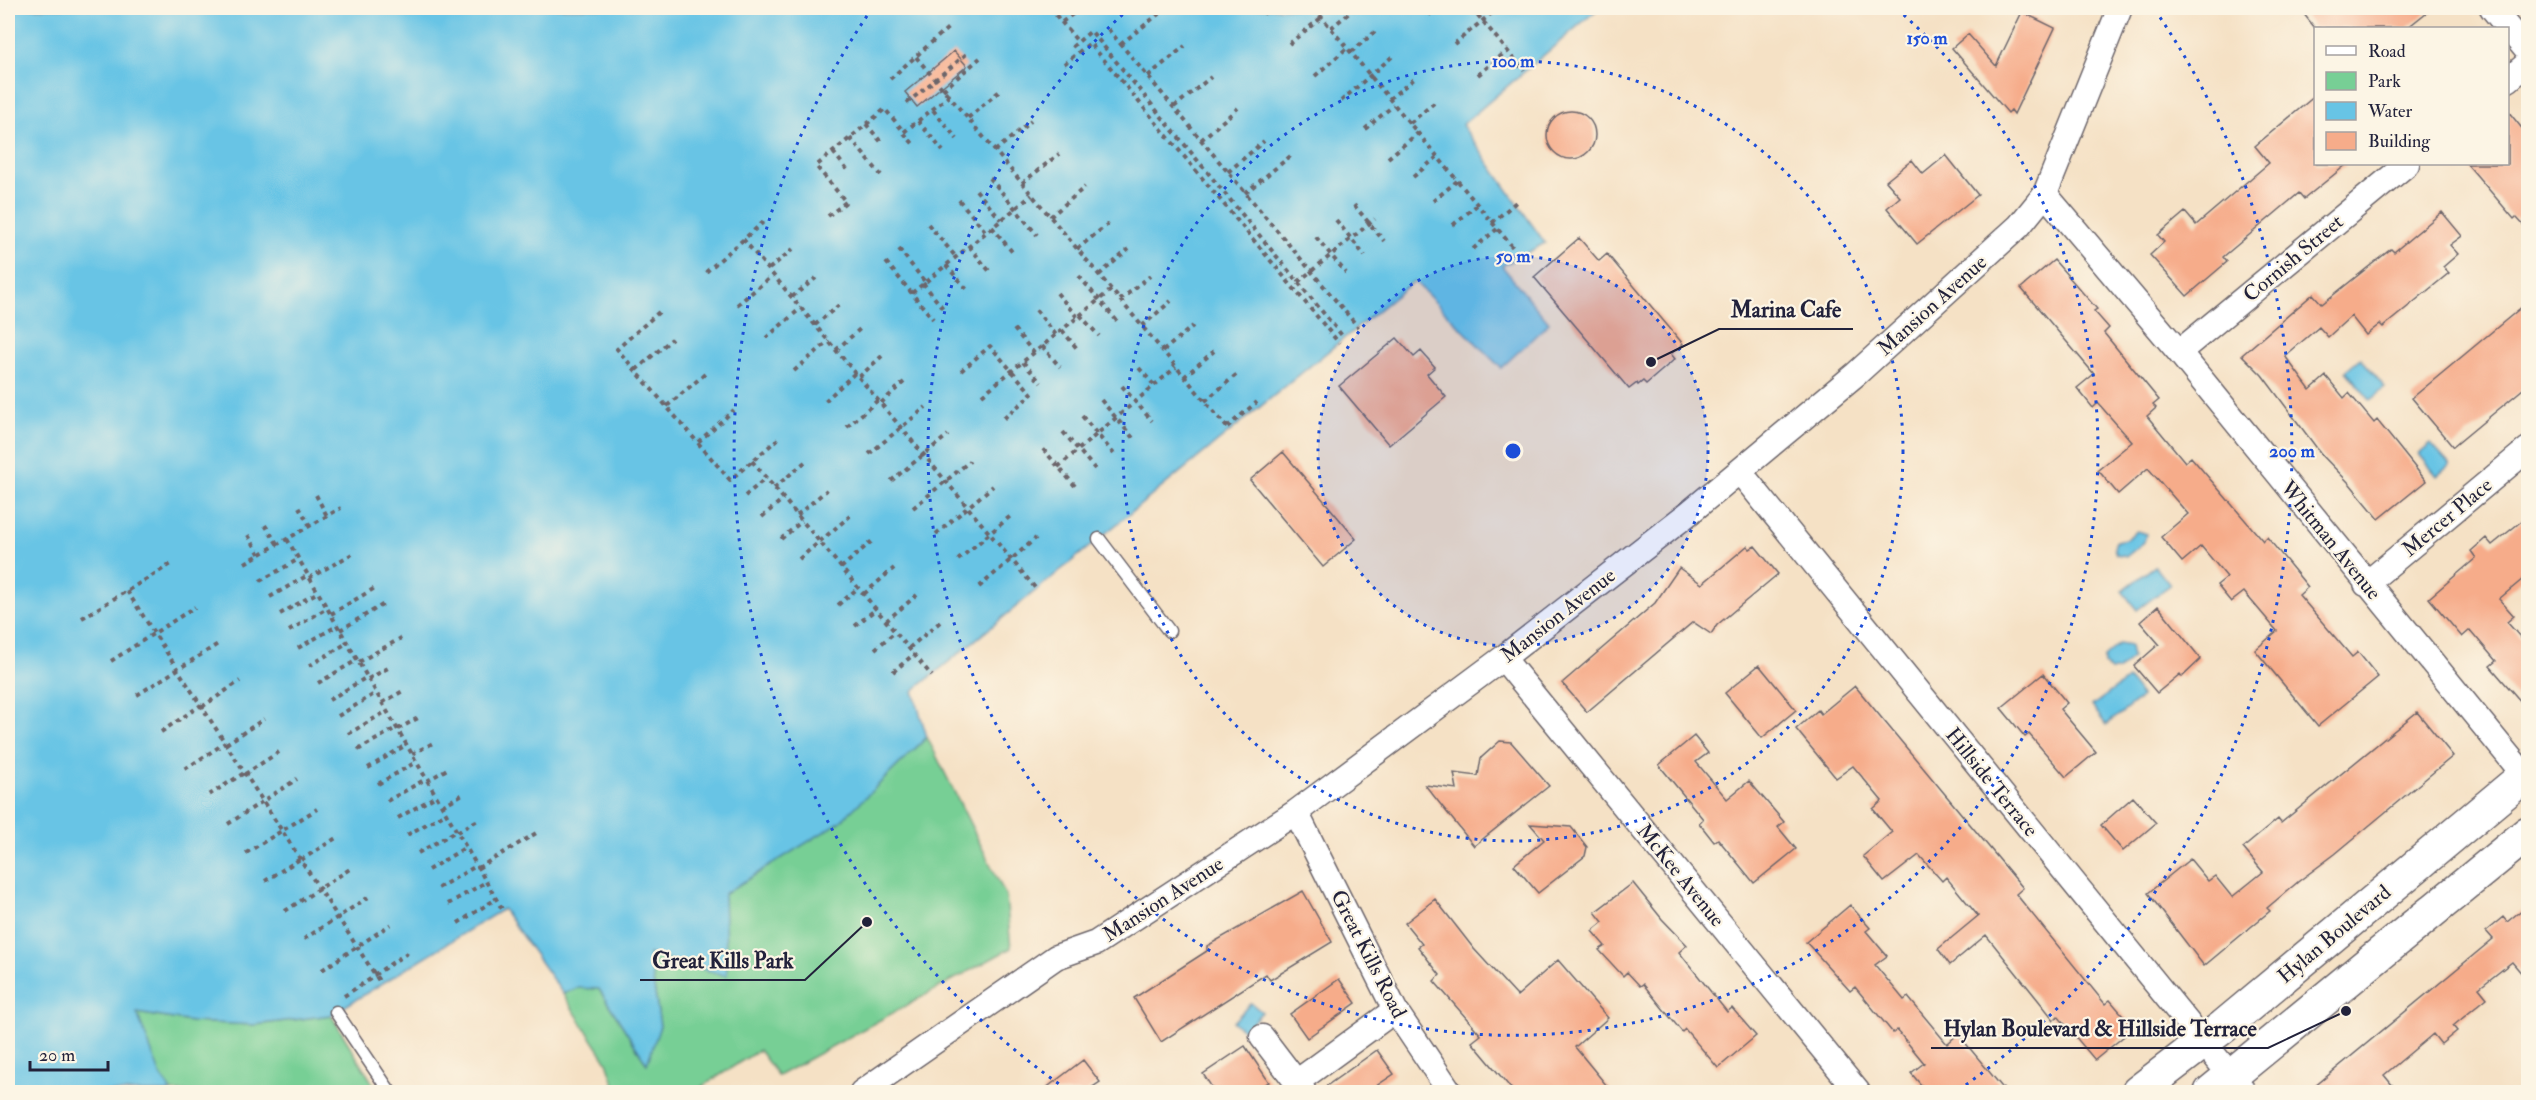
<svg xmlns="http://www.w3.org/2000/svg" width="2536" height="1100" viewBox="0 0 2536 1100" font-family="'IM FELL Double Pica',serif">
	<rect width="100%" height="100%" fill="#fcf5e5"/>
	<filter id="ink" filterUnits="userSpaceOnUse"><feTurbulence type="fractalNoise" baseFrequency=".0167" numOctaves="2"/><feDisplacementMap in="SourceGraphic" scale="12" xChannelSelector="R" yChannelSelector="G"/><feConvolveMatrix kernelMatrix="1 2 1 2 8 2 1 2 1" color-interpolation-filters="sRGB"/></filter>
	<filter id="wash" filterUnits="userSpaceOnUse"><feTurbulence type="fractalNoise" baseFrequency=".008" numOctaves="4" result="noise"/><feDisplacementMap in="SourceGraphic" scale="24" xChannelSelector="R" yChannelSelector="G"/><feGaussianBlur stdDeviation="1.35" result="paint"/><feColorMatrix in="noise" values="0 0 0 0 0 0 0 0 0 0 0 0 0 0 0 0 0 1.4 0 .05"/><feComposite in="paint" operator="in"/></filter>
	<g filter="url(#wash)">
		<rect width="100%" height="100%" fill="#f5e1c5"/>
		<path fill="#77cf95" stroke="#4c7868" stroke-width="1.5" d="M927 737 1006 896 1011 948 778 1076 759 1050 694 1092H617L607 1062 563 994 577 988 599 989 646 1063 660 1026 649 954 724 894 840 822Z
			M137 1013 192 1022 255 1025 331 1015 378 1092H141Z"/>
		<path fill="#67c4e5" stroke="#447390" stroke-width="1.5" d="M8 8H1599L1462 125 1545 243 1502 266 1549 323 1501 368 1414 281 913 691 927 737 840 822 724 894 727 976 649 954 660 1026 647 1064 599 989 577 988 563 994 503 909 331 1015 255 1025 192 1022 137 1013 160 1074 171 1092H8Z
			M2361 358 2385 388 2370 400 2346 371Z
			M2431 444 2450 465 2437 476 2419 454Z
			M2137 531 2146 534 2144 542 2127 556 2116 554 2114 548 2116 541 2126 539Z
			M2155 566 2170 585 2137 610 2122 591Z
			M2119 644 2130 646 2132 658 2117 671H2110L2104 665V657Z
			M2128 679 2142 697 2106 725 2092 706Z
			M1251 1003 1262 1012 1244 1031 1233 1022Z"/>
		<g id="blocks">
			<path fill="#f6ac8a" d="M2299 8H2432L2407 28H2315Z
				M2022 12 2055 28 2014 114 2011 110 2008 113 1952 48 1968 34 1996 66Z
				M954 51 967 66 917 107 905 92Z
				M2316 95V164H2347L2304 199 2299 193 2273 215 2223 257 2227 262 2187 296 2150 255 2164 242 2158 235 2185 212 2196 225 2269 163 2255 146Z
				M2508 111 2529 137V231L2516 217 2514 219 2467 164H2508Z
				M1547 135a24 24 0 1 1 48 0a24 24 0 1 1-48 0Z
				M1946 155 1978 195 1917 244 1887 208 1900 197 1886 181 1912 160 1923 174Z
				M2442 212 2462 236 2450 245 2458 254 2443 267 2449 273 2383 327 2380 324 2366 335 2351 316 2328 337 2319 327 2285 356 2310 390 2326 376 2344 398 2349 393 2374 423 2377 420 2426 481 2379 519 2350 484 2322 455 2262 375 2242 355 2313 294 2322 304 2391 249 2394 252Z
				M1579 238 1599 261 1607 254 1683 344 1671 354 1675 359 1646 384 1643 381 1638 385 1637 383 1629 389 1534 277Z
				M2054 260 2097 309 2094 311 2109 328 2104 333 2159 400 2153 405 2156 408 2147 416 2185 462 2191 457 2263 541 2267 537 2308 587 2299 595 2352 657 2358 652 2378 677 2318 726 2255 650 2277 631 2244 592 2231 602 2217 585 2227 577 2201 546 2182 562 2161 537 2188 514 2148 468 2118 494 2098 470 2132 442 2098 403 2093 408 2077 388 2094 374 2021 288Z
				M2529 301V384L2453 447 2412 398Z
				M1397 338 1414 357 1421 351 1435 367 1427 374 1446 397 1389 445 1339 386Z
				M1283 452 1356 539 1323 567 1250 480Z
				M2529 515V574L2499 599 2514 616 2507 622 2529 647V711L2490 666 2496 661 2470 630 2462 637 2429 598 2476 558 2471 551 2486 538 2492 545Z
				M1747 546 1750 549 1755 546 1778 574 1717 625 1711 634 1693 622 1587 712 1562 683 1655 603 1679 568 1702 584Z
				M2158 606 2201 659 2182 677 2180 674 2157 693 2134 666 2159 644 2140 622Z
				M1759 665 1796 710 1762 738 1725 693Z
				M2043 674 2067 703 2060 709 2096 752 2066 777 2029 734 2025 737 2001 708Z
				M1855 686 2023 888 2016 894 2105 1004 2110 1000 2134 1028 2095 1060 2058 1016 2054 1020 1986 935 1950 965 1938 949 1978 916 1946 877 1942 881 1919 855 1884 882 1863 856 1892 832 1873 809 1882 801 1853 766 1836 778 1796 729 1818 710 1821 714Z
				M2417 712 2453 756 2335 854 2299 881 2267 908 2270 911 2204 966 2148 893 2190 859 2208 881 2215 876 2232 897 2263 872 2243 848 2278 819 2281 823Z
				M1694 736 1708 753 1696 762 1727 799 1749 781 1784 822 1778 827 1796 849 1754 883 1718 839 1714 842 1699 823 1703 819 1659 765Z
				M1500 741 1511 742 1549 786 1474 846 1425 785 1457 789 1454 773 1478 776 1481 758Z
				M2133 797 2156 823 2123 851 2101 825Z
				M1530 824 1571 827 1587 847 1585 856 1538 893 1514 865 1544 840Z
				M1633 883 1662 919 1687 945 1679 952 1727 1012 1732 1008 1756 1036 1718 1068 1685 1029 1682 1032 1643 984 1640 986 1627 972 1623 976 1599 950 1605 946 1592 931 1603 922 1595 912Z
				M1303 891 1332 942 1270 980 1266 974 1161 1042 1134 998 1207 951V946Z
				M1435 899 1474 949 1517 996 1558 960 1608 1018 1575 1047 1612 1092H1514L1472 1042 1481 1035 1434 981 1440 975 1418 947 1422 944 1405 923Z
				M2529 904V982L2512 962 2479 988 2487 998 2453 1026 2457 1031 2441 1044 2433 1034 2384 1075 2398 1092H2308L2493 939 2486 931 2503 917 2507 922Z
				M1850 905 1870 928 1866 931 1887 956 1875 965 1904 1000 1908 997 1947 1044 1958 1034 2006 1092H1927L1911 1073 1924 1063 1897 1030 1893 1033 1855 987 1850 991 1806 942Z
				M1339 979 1356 1003 1307 1038 1290 1014Z
				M1245 1046 1269 1082 1253 1092H1215L1203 1074Z
				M1377 1050 1394 1074 1367 1092H1318Z
				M1083 1060 1100 1082 1085 1092H1041Z"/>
		</g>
	</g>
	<g filter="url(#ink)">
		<use href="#blocks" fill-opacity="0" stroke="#6c656b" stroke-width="1.5"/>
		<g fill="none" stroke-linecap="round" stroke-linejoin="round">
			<g stroke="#6c656b" stroke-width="15">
				<path id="service" d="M1099 539 1169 631
					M336 1012 390 1092"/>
			</g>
			<g stroke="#6c656b" stroke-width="27">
				<path id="minor" d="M2492 8 2528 52
					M2508 80 2528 63
					M2045 194 2179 352 2525 776
					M2179 352 2407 164
					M1740 472 2244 1092
					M2366 584 2528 449
					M1503 658 1858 1092
					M1296 812 1395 1010 1450 1092
					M1262 1037 1304 1092
					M1298 1081 1395 1010
					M862 1092 1056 957 1096 943 1296 812 1503 658 1689 513 1856 374 2019 226 2045 194 2120 8"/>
			</g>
			<g stroke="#6c656b" stroke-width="36">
				<path id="primary" d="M2138 1092 2224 1026 2528 773
					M2211 1092 2528 833"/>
			</g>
			<path stroke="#6c656b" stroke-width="4" stroke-dasharray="4.5 4.5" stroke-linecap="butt" d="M1050 8 1078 42
				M1314 8 1520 256
				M1472 8 1524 71
				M1263 14 1270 8
				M1429 15 1438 8
				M1062 22 1081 8
				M1331 28 1355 8
				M1108 29 1358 327
				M1121 44 1160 13
				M1289 44 1322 17
				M1454 44 1498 8
				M1072 47 1091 31 1344 338
				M1351 52 1375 32
				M916 57 949 96
				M1064 64 1090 43 1339 343
				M1478 75 1508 50
				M1148 76 1185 46
				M1315 76 1347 48
				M890 79 949 27
				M943 90 980 58
				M1389 99 1414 79
				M1341 101 1394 55
				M907 103 969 52
				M1174 107 1211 77
				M933 110 957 139
				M968 118 1002 89
				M918 121 943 151
				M1410 123 1434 103
				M866 124 882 143
				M1365 129 1394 105
				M904 133 915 146
				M850 138 881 175
				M1201 140 1238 108
				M995 151 1031 121
				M833 152 848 171
				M1388 158 1418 133
				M1228 172 1264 141
				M1413 177 1437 157
				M990 178 1037 235
				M1022 183 1059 154
				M976 190 1001 220
				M1245 193 1293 154
				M959 200 986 232
				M1433 201 1457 181
				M1354 205 1384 241
				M828 216 846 202 816 166 885 109 904 132 949 96 1230 431
				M1050 217 1085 187
				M1336 220 1365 256
				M1492 223 1516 202
				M928 224 956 257
				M1453 225 1477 205
				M992 227 1014 254
				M1316 237 1346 273
				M743 239 1037 590
				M969 246 991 273
				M899 249 925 282
				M1077 249 1108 224
				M1473 249 1497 229
				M886 262 933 319
				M946 265 969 292
				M769 269 793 249
				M706 272 767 219
				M1099 275 1129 249
				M1079 276 1117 321
				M1298 282 1375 219
				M923 283 945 311
				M912 293 1032 195
				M1057 293 1077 317
				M792 297 816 278
				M1120 300 1150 276
				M737 305 773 275
				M1036 310 1056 335
				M659 312 617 349 730 480 778 439
				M1080 315 1099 336
				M815 325 839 305
				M1142 326 1171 301
				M1014 329 1034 353
				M1062 330 1079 351
				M766 338 801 308
				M1042 346 1060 367
				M836 350 861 328
				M1163 351 1193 326
				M1023 362 1041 383
				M1139 368 1154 385
				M636 370 672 339
				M794 371 829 341
				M961 371 990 346 1032 394 1002 420
				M859 377 882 356
				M1184 377 1214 351
				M1122 386 1152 421
				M982 395 1111 290
				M1101 400 1133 438
				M825 401 855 373
				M1205 401 1236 375
				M881 403 904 382
				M667 406 705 374
				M1082 416 1114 454
				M847 427 878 400
				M1227 427 1257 402
				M1063 432 1095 469
				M698 442 734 410
				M1043 449 1075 486
				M869 454 926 407
				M752 461 932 676
				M1058 467 1176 367
				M891 481 948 435
				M774 488 805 462
				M316 495 327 516
				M745 496 766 478
				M299 507 310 526
				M913 508 970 461
				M797 515 827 490
				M762 517 783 499
				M265 525 278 545
				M936 534 993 486
				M248 535 260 555
				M287 539 502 909
				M781 539 802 521
				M799 559 850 516
				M958 560 1013 514
				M245 563 341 508
				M841 568 872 541
				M309 578 354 553
				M260 581 299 559
				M979 587 1036 538
				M127 591 381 984
				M864 594 894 568
				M270 597 308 575
				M838 605 858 588
				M280 614 318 592
				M331 614 375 588
				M82 618 173 563
				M886 621 917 595
				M855 626 876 609
				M340 630 384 604
				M289 631 327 608
				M298 648 337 626
				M909 648 940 622
				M875 649 895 632
				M111 661 195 607
				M359 662 401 638
				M309 666 347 643
				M893 672 914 654
				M368 679 388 668
				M318 683 357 660
				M137 695 218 644
				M329 700 367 677
				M382 703 403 691
				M202 707 240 681
				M338 716 376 693
				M398 729 418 718
				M161 732 201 705
				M348 734 387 711
				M226 744 264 719
				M358 750 396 728
				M412 754 433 743
				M368 768 406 745
				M185 769 225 743
				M245 774 279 752
				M427 781 447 769
				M378 784 416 762
				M209 795 244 773
				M387 801 426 779
				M442 806 463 794
				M398 818 436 796
				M228 824 297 779
				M457 832 478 820
				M407 835 446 813
				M246 853 317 809
				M418 853 456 831
				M301 860 336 838
				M478 868 538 832
				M428 870 466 847
				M265 881 300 859
				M438 888 476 866
				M448 904 486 882
				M285 911 353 867
				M458 923 496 899
				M304 939 372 895
				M322 970 391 924
				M374 975 410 951
				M344 996 375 976"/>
			<use href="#service" stroke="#fff" stroke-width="12"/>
			<use href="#minor" stroke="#fff" stroke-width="24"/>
			<use href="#primary" stroke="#fff" stroke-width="33"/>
		</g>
	</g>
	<circle cx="1513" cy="451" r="195" fill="#1d4ed8" fill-opacity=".12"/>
	<g fill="none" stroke="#1d4ed8" stroke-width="3" stroke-dasharray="3 6">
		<circle cx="1513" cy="451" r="195"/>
		<circle cx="1513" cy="451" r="390"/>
		<path d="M1897 9A585 585 0 1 1 1129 9"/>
		<path d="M1066 1089A779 779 0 0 1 871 10M2155 10A779 779 0 0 1 1960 1089"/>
	</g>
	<g text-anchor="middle" stroke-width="4.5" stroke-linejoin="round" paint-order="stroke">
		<g font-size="21" fill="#22223b" stroke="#fcf5e5">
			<text transform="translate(2293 258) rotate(-40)" y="7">Cornish Street</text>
			<text transform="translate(1932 305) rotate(-42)" y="7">Mansion Avenue</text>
			<text transform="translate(2447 517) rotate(-40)" y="7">Mercer Place</text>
			<text transform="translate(2331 540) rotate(51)" y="7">Whitman Avenue</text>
			<text transform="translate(1558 615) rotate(-38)" y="7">Mansion Avenue</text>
			<text transform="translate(1992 782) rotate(51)" y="7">Hillside Terrace</text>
			<text transform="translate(1681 875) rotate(51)" y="7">McKee Avenue</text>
			<text transform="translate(1163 899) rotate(-33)" y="7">Mansion Avenue</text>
			<text transform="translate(2334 934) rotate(-40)" y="7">Hylan Boulevard</text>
			<text transform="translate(1369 954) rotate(63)" y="7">Great Kills Road</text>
		</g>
	</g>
	<circle cx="1513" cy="451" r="9" fill="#1d4ed8" stroke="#fcf5e5" stroke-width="3"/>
	<g font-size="18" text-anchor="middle" font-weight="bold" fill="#1d4ed8" stroke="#fcf5e5" stroke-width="4.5" stroke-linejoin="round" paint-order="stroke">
		<text x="1927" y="44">150 m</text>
		<text x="1513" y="67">100 m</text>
		<text x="1513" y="262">50 m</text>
		<text x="2292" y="457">200 m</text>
	</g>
	<path fill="none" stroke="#22223b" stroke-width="2" d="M1651 362L1719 329H1853M867 922L805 980H640M2346 1011L2268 1048H1931"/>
	<g fill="#22223b" stroke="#fcf5e5" stroke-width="2">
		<circle cx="1651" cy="362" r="6"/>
		<circle cx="867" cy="922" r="6"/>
		<circle cx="2346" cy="1011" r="6"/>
	</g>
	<g font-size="22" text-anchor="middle" font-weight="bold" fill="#22223b" stroke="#fcf5e5" stroke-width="4.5" stroke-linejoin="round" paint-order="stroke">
		<text x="1786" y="317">Marina Cafe</text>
		<text x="723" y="968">Great Kills Park</text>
		<text x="2100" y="1036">Hylan Boulevard &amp; Hillside Terrace</text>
	</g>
	<rect width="2536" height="1100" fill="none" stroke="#fcf5e5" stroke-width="30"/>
	<rect x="2314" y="27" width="195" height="138" fill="#fcf5e5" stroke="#a5a1a1" stroke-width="1.5"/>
	<rect x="2326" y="46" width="30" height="9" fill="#ffffff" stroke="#a5a1a1" stroke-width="1.5"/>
	<text x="2368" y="57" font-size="18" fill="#22223b">Road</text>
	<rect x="2326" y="72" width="30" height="18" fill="#77cf95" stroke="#a5a1a1" stroke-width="1.5"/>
	<text x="2368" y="87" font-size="18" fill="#22223b">Park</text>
	<rect x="2326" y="102" width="30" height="18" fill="#67c4e5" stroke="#a5a1a1" stroke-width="1.5"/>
	<text x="2368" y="117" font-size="18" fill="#22223b">Water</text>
	<rect x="2326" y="132" width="30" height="18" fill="#f6ac8a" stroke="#a5a1a1" stroke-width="1.5"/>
	<text x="2368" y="147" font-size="18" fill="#22223b">Building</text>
	<path d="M30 1061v9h78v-9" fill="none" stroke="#22223b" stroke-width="3"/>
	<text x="39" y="1061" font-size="18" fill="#22223b" stroke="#fcf5e5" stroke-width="4.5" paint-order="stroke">20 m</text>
</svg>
